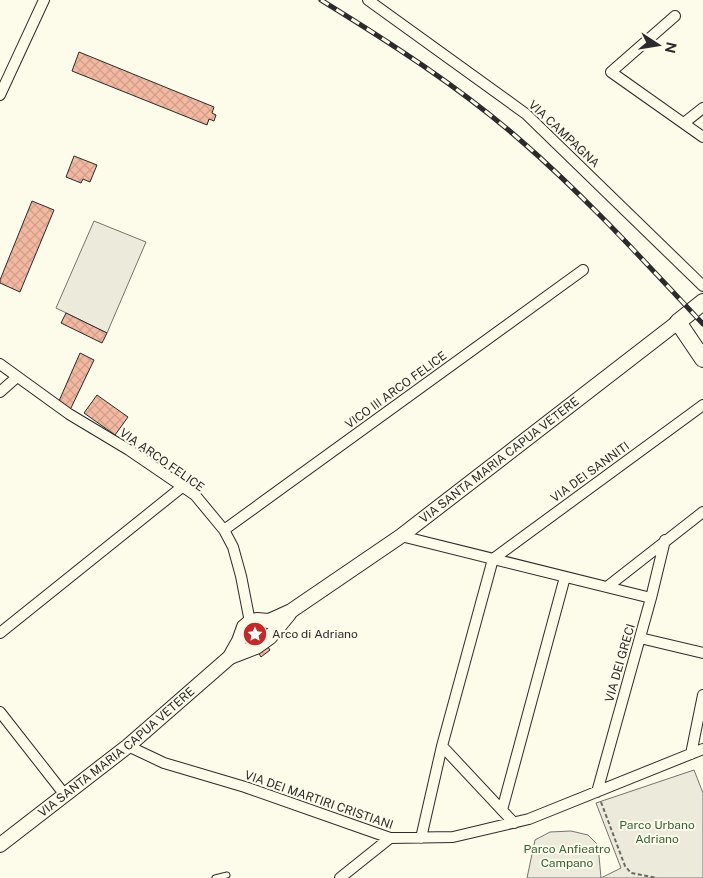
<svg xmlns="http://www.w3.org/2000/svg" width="703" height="878" viewBox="0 0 703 878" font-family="'Public Sans',sans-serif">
	<defs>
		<pattern id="building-cross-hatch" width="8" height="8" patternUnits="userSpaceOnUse" patternTransform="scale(1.25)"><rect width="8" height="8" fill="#f2b8a0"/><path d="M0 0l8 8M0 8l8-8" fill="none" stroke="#d09e8a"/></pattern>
	</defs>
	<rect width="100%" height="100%" fill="#fdfbea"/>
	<path fill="#ecebdb" stroke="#74746e" d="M94 221 146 242 107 333 56 308Z
		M694 770 703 793V878H527L535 840 550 832 571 831 588 835 598 845 601 878 621 868 596 803Z"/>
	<path fill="url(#building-cross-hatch)" stroke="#2b2b2b" d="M79 52 214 107 212 113 216 115 214 121 209 119 207 125 72 71Z
		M74 156 97 165 90 182 83 179 81 183 66 177Z
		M32 201 54 210 20 292 0 283V280Z
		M66 313 107 333 102 343 61 323Z
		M80 353 94 360 70 410 59 401Z
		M97 395 128 417 115 435 84 413Z
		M254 624 264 637 257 642 247 629Z
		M266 644 270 650 261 657 257 650Z"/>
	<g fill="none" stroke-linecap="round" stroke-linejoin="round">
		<g stroke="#2b2b2b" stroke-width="7">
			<path id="lane" d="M215 878 227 875"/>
		</g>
		<g stroke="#2b2b2b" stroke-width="12">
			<path id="street" d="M368 0 526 114 703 286
				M675 16 611 72 703 137
				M0 95 44 0
				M684 123 703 108
				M0 364 69 414 129 450 195 495 224 530 233 547 241 576 250 622
				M0 392 17 377
				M224 530 583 270
				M401 536 651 598
				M607 587 703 512
				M0 633 182 487
				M640 638 703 653
				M0 712 65 795
				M128 746 164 763 245 787 390 838 453 837 529 819 703 749
				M442 746 493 559 703 405
				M691 754 703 695
				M597 792 651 598 665 540
				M502 810 565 577
				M421 838 442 746 514 823
				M340 878 390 838"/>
		</g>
		<g stroke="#2b2b2b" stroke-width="16">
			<g id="secondary">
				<path d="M230 657 256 647 270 637 289 614"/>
				<path id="s1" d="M0 845 128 746 230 657 239 641 244 627 250 622 257 620 269 621 291 611 401 536 678 322"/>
			</g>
		</g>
		<g stroke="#2b2b2b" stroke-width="18">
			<path id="primary" d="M703 302 678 322 703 359"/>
		</g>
		<path stroke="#6a6964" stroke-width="2" stroke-dasharray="4 2.5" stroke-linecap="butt" d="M601 802 625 866 631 873 657 878"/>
		<use href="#lane" stroke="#fdfbea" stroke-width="5"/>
		<use href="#street" stroke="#fdfbea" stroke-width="10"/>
		<use href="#secondary" stroke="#fdfbea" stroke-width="14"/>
		<use href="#primary" stroke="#fdfbea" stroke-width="16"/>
		<g stroke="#2b2b2b" stroke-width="5">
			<path id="rail" d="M321 0C389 42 458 86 519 139 585 196 644 261 703 324"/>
		</g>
		<use href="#rail" stroke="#fdfbea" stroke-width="3" stroke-dasharray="9" stroke-linecap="butt"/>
	</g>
	<defs>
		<g id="sight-disc" transform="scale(1.25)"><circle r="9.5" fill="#c62828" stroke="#fdfbea"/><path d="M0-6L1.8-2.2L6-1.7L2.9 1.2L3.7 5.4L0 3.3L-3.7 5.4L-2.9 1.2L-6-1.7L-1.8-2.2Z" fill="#fff"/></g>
	</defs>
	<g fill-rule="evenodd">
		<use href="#sight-disc" x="255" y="634"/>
	</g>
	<g text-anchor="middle" stroke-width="4" stroke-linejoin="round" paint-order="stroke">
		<g font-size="12" fill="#2b2b2b" stroke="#fdfbea">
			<text transform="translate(564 134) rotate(43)" y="4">VIA CAMPAGNA</text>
			<text transform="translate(396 390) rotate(-36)" y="4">VICO III ARCO FELICE</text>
			<text transform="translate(162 460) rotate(35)" y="4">VIA ARCO FELICE</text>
			<text dy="4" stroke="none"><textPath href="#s1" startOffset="639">VIA SANTA MARIA CAPUA VETERE</textPath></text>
			<text transform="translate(590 472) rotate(-36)" y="4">VIA DEI SANNITI</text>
			<text transform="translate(620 663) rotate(-74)" y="4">VIA DEI GRECI</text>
			<text dy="4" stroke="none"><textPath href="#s1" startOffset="149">VIA SANTA MARIA CAPUA VETERE</textPath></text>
			<text transform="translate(319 800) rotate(19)" y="4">VIA DEI MARTIRI CRISTIANI</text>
		</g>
		<g font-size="12" fill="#2b2b2b" stroke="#fdfbea" text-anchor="start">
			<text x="272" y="638">Arco di Adriano</text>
		</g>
		<g font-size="12" fill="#34623c" stroke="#fdfbea">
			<text x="657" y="829">Parco Urbano<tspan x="657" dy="14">Adriano</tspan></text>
			<text x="567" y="853">Parco Anfieatro<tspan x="567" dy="14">Campano</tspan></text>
		</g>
	</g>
	<g transform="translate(658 45) rotate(102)" stroke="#fdfbea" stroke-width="4" paint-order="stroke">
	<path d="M0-4L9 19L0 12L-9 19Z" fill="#2b2b2b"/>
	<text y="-8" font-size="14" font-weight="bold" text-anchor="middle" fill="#2b2b2b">N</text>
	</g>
</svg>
